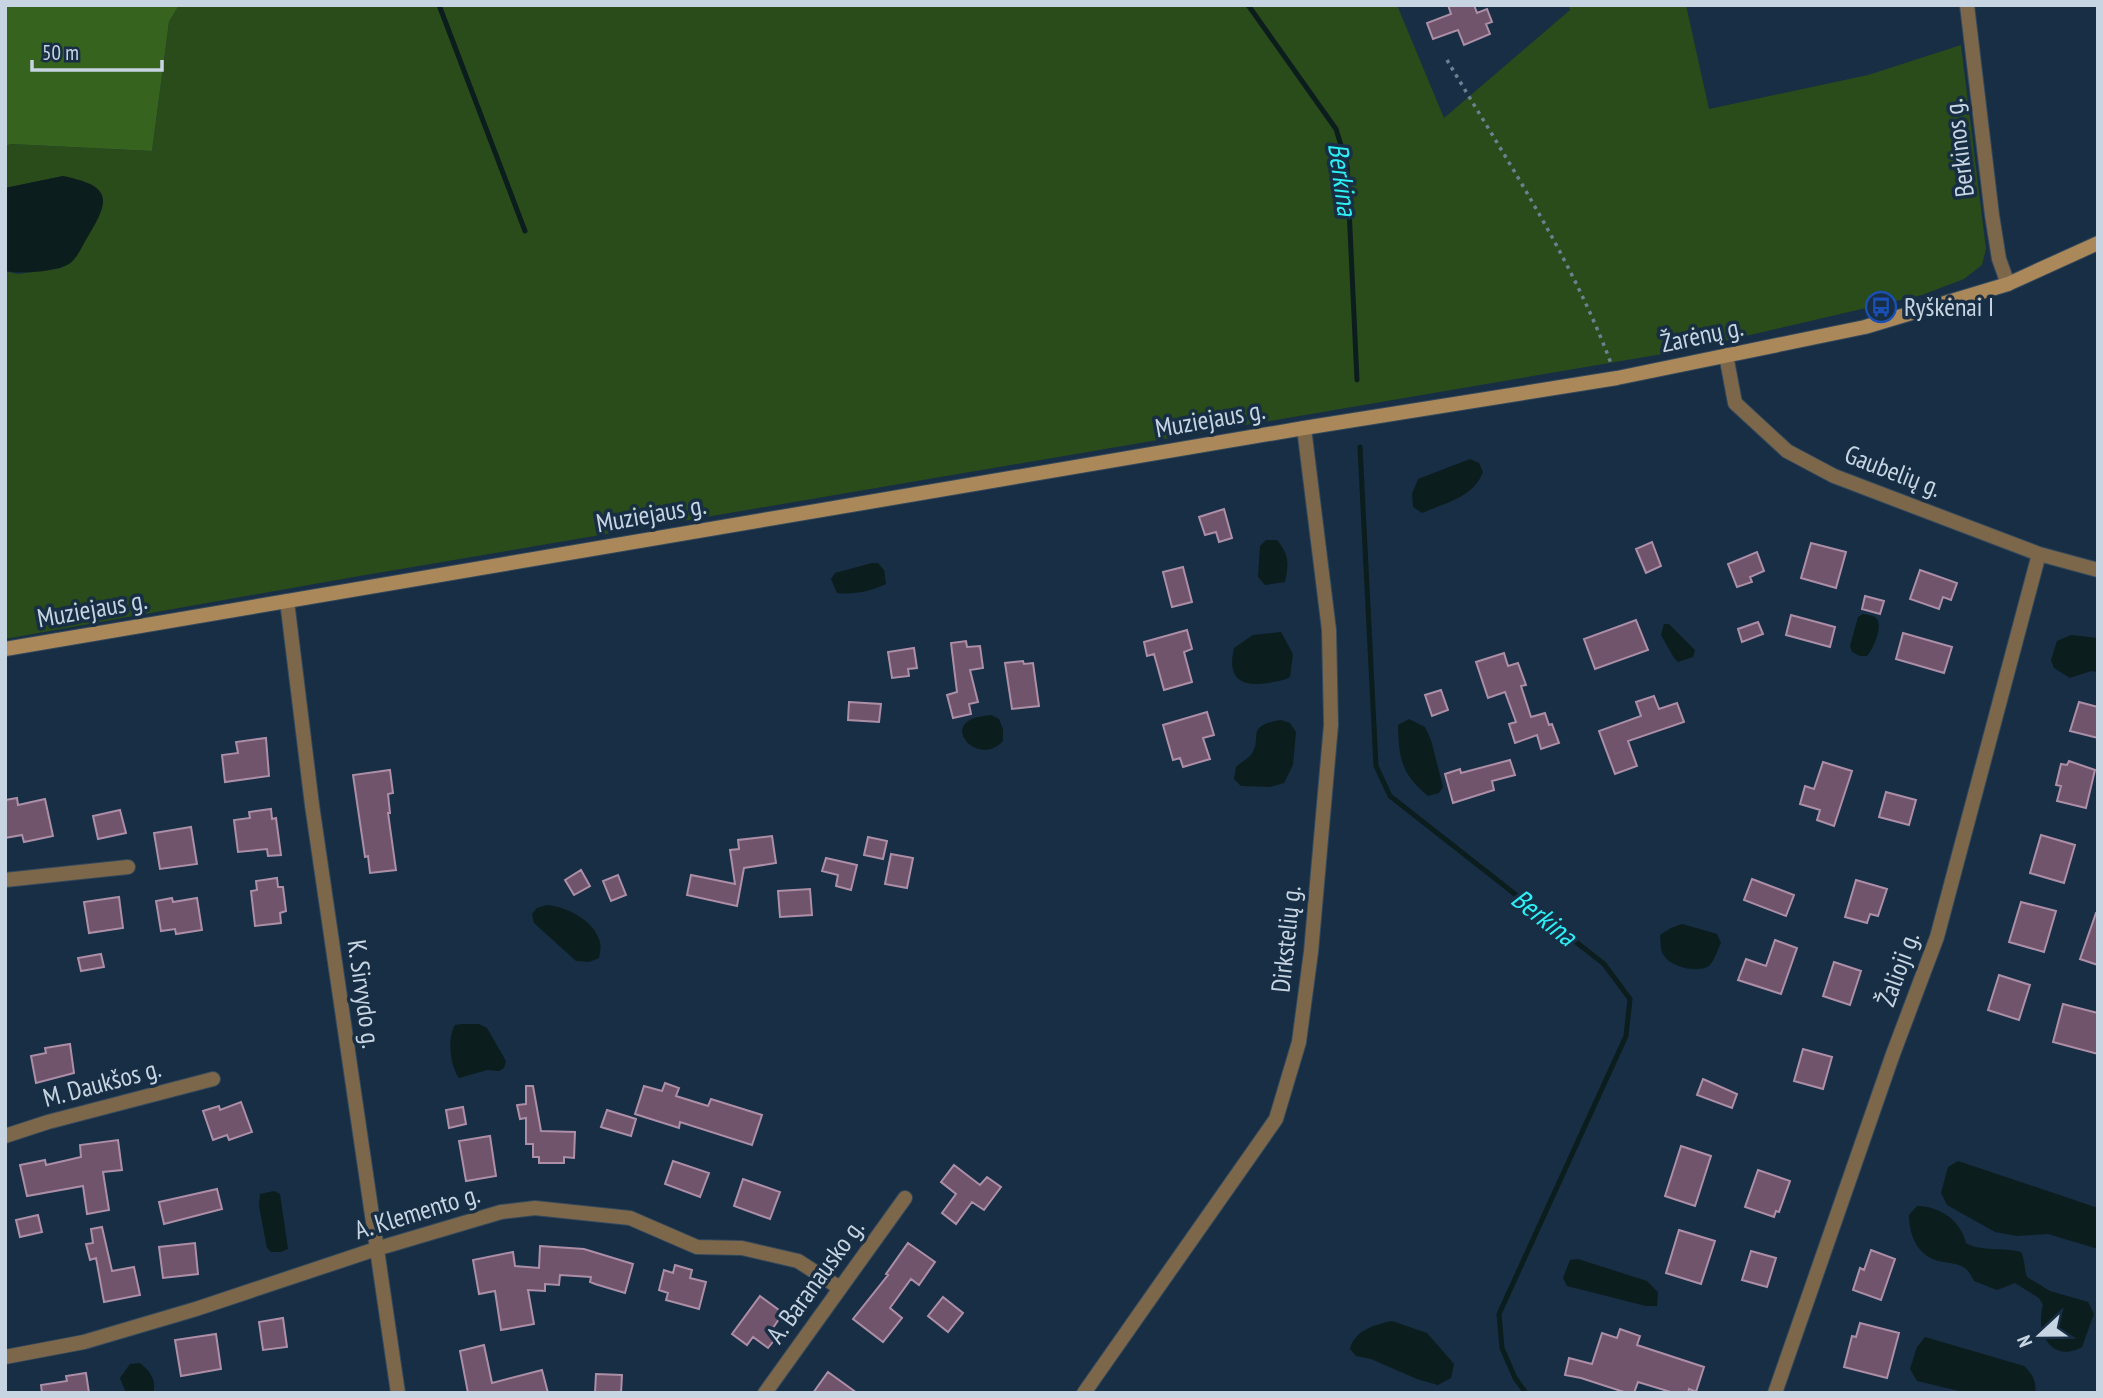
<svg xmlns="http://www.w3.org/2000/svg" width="2103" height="1398" viewBox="0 0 2103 1398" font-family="'PT Sans Narrow',sans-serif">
	<rect width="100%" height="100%" fill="#172e44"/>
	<path fill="#2a4b1a" d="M179 5H1397L1444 118 1570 10 1568 5H1686L1709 109 1868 75 1961 45 1986 249 1982 265 1964 279 1922 295 1686 350 348 578 5 639V271L18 274 61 268 63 176 5 188V146L11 144 152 151 169 22Z"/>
	<path fill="#36631e" d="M5 5H179L169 22 152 151 11 144 5 146Z"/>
	<path fill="#0c1d1d" d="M63 176C112 186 111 199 87 238 82 246 77 259 69 264 56 272 20 274 5 271V188Z
		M1470 459 1479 463 1483 472C1474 497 1445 503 1422 513L1413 507 1412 494 1418 479Z
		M1266 540H1277C1289 554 1289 564 1285 582L1265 585 1258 577 1260 546Z
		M872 563H878L884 570 886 584C872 591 853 595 837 593L831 579 835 573Z
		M1863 614C1867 615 1872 615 1875 617 1885 624 1873 649 1867 656H1860L1852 652 1850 646 1858 617Z
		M1664 624H1669L1695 650 1693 657 1678 662 1674 658 1661 635Z
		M1281 632 1293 654 1290 677C1284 681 1276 681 1268 683 1240 687 1227 678 1234 648L1253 635Z
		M2071 635 2098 638V672L2091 671 2070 678 2054 668 2051 660 2057 641Z
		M991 715 999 719 1003 729V741C981 765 949 734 968 721 974 717 984 716 991 715Z
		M1409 719 1425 727 1431 740 1443 787 1439 793 1428 796C1401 774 1399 758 1398 725Z
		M1281 720 1290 723 1296 732 1293 765 1284 783 1270 787 1241 786 1234 779 1236 767C1240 763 1246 760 1250 756 1265 738 1242 726 1281 720Z
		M547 905C567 907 594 920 600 942 601 947 600 953 599 958L589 962 576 961 534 923 532 914 537 908Z
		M1682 924 1717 934 1721 943C1717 950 1714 964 1707 967 1694 973 1667 966 1662 952 1660 947 1661 940 1660 935L1671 928Z
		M462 1024H479L487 1028 506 1061 504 1068 499 1071 487 1070 459 1078C450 1066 447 1038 455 1025Z
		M1958 1161 2098 1208V1249L2048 1234 2017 1236 1995 1232 1947 1205 1941 1193 1948 1167Z
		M274 1191 280 1194 288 1249 281 1252H271L267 1248 259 1206 260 1194Z
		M1917 1206C1940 1206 1961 1221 1966 1243 1981 1252 2003 1247 2021 1252 2025 1260 2024 1268 2027 1277L2050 1291 2088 1302 2094 1314 2082 1347C2051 1364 2035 1332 2043 1305L2039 1298 2015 1283 1997 1290 1974 1281C1966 1265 1962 1265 1944 1262 1919 1259 1909 1237 1909 1215Z
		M1578 1259 1647 1281 1658 1292 1657 1306H1646L1567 1286 1563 1278 1570 1260Z
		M1392 1321 1427 1333 1454 1364 1451 1378 1438 1385 1417 1379 1371 1359 1356 1356 1350 1349C1355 1330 1374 1325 1392 1321Z
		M1925 1337 2024 1366C2032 1373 2037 1382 2035 1393H1968L1917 1381 1910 1369 1917 1347Z
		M140 1363C150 1371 157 1380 153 1393H126L120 1378 130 1364Z"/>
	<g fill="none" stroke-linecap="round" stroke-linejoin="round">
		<path stroke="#0c1d1d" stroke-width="5" d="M439 5 525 231
			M1248 5 1336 129 1347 165 1357 380
			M1360 447 1376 766 1390 796 1604 964 1630 999 1626 1036 1499 1314 1502 1348 1515 1378 1526 1393"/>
	</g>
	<path fill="#6f546b" stroke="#ac8ea7" stroke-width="2" d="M1448 5H1474L1477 13 1487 9 1492 22 1486 24 1490 34 1464 45 1458 30 1433 39 1427 23 1451 14Z
		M1224 509 1232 538 1219 542 1216 532 1205 535 1199 517Z
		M1652 542 1661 566 1646 573 1636 549Z
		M1811 543 1846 552 1836 588 1801 578Z
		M1757 552 1764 571 1750 577 1752 582 1737 587 1728 564Z
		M1183 567 1192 602 1172 607 1163 572Z
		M1920 570 1957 583 1951 600 1943 597 1939 609 1910 599Z
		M1865 596 1884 601 1880 614 1862 609Z
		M1791 615 1835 627 1830 647 1786 635Z
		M1636 620 1648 650 1595 669 1584 639Z
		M1758 622 1763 634 1742 642 1738 629Z
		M1187 630 1192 649 1184 652 1192 682 1164 690 1154 654 1147 656 1144 642Z
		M1903 633 1952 647 1944 673 1896 659Z
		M966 641 967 647 980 646 983 668 970 670 978 702 969 704 971 714 953 718 947 695 957 692 951 643Z
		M914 648 917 668 908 669 909 676 892 678 888 652Z
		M1504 653 1508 666 1518 663 1526 685 1521 686 1531 717 1545 713 1549 725 1552 724 1559 743 1541 749 1537 735 1515 743 1509 724 1516 722 1505 692 1488 698 1476 662Z
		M1023 661 1024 664 1033 663 1039 706 1012 709 1005 663Z
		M1441 690 1448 710 1432 716 1425 695Z
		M1654 696 1659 709 1677 703 1684 722 1628 741 1637 766 1615 774 1599 731 1641 716 1636 702Z
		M849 702 881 704 879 722 848 720Z
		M2079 702 2098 707V738L2070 731Z
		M1207 712 1214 735 1203 738 1210 759 1183 767 1180 758 1173 760 1163 725Z
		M266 738 269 776 225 782 222 755 238 753 236 742Z
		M1510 760 1515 775 1492 781 1494 790 1453 803 1445 774 1460 769 1461 773Z
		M2069 761 2095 770 2086 808 2057 801 2061 786 2056 785 2061 764 2067 765Z
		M1823 762 1852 771 1834 826 1817 820 1820 810 1800 804 1805 786 1814 789Z
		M390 770 393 793 388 794 390 813H388L396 870 370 873 368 856 365 857 353 775Z
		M1886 792 1916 800 1909 825 1879 817Z
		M17 798 18 805 45 799 53 836 24 842 22 835 5 838V800Z
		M271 809 272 819 276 818 281 855 268 856 267 849 238 852 234 820 250 818 249 812Z
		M120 810 126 833 98 839 93 816Z
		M191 827 197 864 160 869 154 833Z
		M2041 835 2075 845 2064 883 2030 873Z
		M772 836 776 863 744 868 737 906 687 895 691 875 735 884 730 850 739 849 738 840Z
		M868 837 887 841 883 859 864 855Z
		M891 854 913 858 907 888 885 884Z
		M826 858 857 865 851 890 836 886 838 875 822 871Z
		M581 870 590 886 574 895 565 880Z
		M618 875 626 895 611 901 603 881Z
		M277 878 278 887H283L286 911 280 913 281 923 255 926 251 891 257 890 256 881Z
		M1752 879 1794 895 1786 916 1744 900Z
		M1856 880 1887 889 1878 916 1870 914 1867 923 1845 917Z
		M810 889 812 915 780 917 778 891Z
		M119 897 123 928 89 933 84 902Z
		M172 898 173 902 197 898 202 930 176 934 175 929 161 931 156 901Z
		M2021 902 2056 911 2044 952 2009 942Z
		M2096 913H2098V965L2080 959Z
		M1775 940 1797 948 1781 994 1738 980 1746 959 1766 966Z
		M101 954 104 967 81 971 78 958Z
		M1834 962 1861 971 1850 1005 1823 996Z
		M1999 975 2030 985 2019 1020 1988 1010Z
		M2063 1004 2098 1013V1054L2053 1042Z
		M70 1044 74 1073 36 1083 31 1056 46 1053 45 1048Z
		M1803 1049 1832 1057 1823 1089 1794 1081Z
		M1703 1079 1737 1094 1732 1108 1697 1095Z
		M665 1083 679 1088 676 1096 708 1106 711 1099 762 1115 752 1145 680 1122 679 1128 635 1114 644 1086 662 1091Z
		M526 1086H533L541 1131 575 1132 574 1158 564 1157V1163H539V1157H533V1144H526V1118L520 1119 517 1105 526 1104Z
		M241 1102 252 1132 229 1140 227 1135 213 1140 203 1111 219 1106 220 1110Z
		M463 1107 466 1124 449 1128 446 1110Z
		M607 1110 636 1119 631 1136 601 1127Z
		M490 1136 496 1176 466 1181 459 1141Z
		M118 1140 122 1170 103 1172 109 1210 87 1214 83 1186 27 1196 20 1165 45 1160 46 1165 81 1157 80 1145Z
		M1681 1146 1711 1156 1695 1206 1665 1196Z
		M673 1161 709 1173 700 1197 665 1184Z
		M954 1165 980 1185 987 1177 1001 1187 984 1210 972 1202 956 1224 942 1213 956 1194 941 1182Z
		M1758 1170 1790 1181 1779 1212 1776 1211 1774 1217 1745 1207Z
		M743 1179 780 1192 770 1219 734 1206Z
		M217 1189 222 1209 164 1224 159 1202Z
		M38 1215 42 1232 20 1237 16 1220Z
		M102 1227 112 1271 134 1267 140 1295 104 1302 96 1258 90 1260 86 1244 93 1243 91 1229Z
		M1679 1230 1715 1241 1701 1284 1666 1273Z
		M195 1243 198 1274 163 1278 159 1247Z
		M908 1243 935 1262 919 1285 911 1279 890 1308 902 1318 883 1342 853 1319 888 1275 886 1274Z
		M540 1246 584 1249 633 1264 625 1293 595 1284 590 1282 591 1277 560 1275 559 1285 545 1284V1291L528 1290 534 1324 501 1330 495 1291 479 1294 473 1260 513 1252 515 1266 539 1268Z
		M1871 1250 1895 1259 1881 1300 1853 1290 1860 1268 1864 1270Z
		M1751 1251 1776 1258 1767 1287 1742 1280Z
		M675 1265 692 1270 690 1278 706 1282 699 1309 666 1300 668 1293 659 1290 664 1270 673 1273Z
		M760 1296 783 1313 773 1328 780 1333 768 1348 753 1337 747 1345 732 1334Z
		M943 1297 963 1313 948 1332 928 1316Z
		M283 1318 287 1347 263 1350 259 1322Z
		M1860 1323 1899 1333 1887 1378 1844 1367 1852 1336 1856 1337Z
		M1620 1329 1640 1336 1637 1345 1704 1367 1696 1392 1689 1389 1688 1393H1674L1638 1382 1634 1393H1627L1581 1378 1565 1375 1569 1358 1592 1364 1602 1333 1617 1338Z
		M216 1334 221 1369 181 1376 175 1340Z
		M484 1345 492 1383 542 1370 548 1393H468L460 1351Z
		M828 1372 857 1393H813Z
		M86 1373 89 1393H42L41 1385 67 1381 66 1376Z
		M596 1374 622 1375 621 1393H595Z"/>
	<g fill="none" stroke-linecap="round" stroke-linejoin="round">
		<g stroke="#33495d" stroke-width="16">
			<path id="minor" d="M1967 5 1992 215 1999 259 2008 284
				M1726 355 1735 403 1787 451 1834 476 2039 554 2098 570
				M287 601 312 805 398 1393
				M5 880 128 867
				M5 1136 48 1122 213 1079
				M5 1357 84 1342 196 1309 376 1249 501 1212 535 1208 630 1218 697 1247 742 1248 798 1261 840 1288
				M765 1393 905 1198
				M1084 1393 1276 1119 1299 1042 1311 952 1331 725 1329 630 1304 428
				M1775 1393 1893 1054 1937 937 2039 554"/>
		</g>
		<g stroke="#33495d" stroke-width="16">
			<path id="secondary" d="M5 649 1304 428 1617 378 1865 327 2008 284 2098 243"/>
		</g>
		<path stroke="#6d8092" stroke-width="3.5" stroke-dasharray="3.5 5" stroke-linecap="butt" d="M1447 60C1506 159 1572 258 1612 366"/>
		<use href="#minor" stroke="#7d674b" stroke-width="14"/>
		<use href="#secondary" stroke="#ab885a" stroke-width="14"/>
	</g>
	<defs>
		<g id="bus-ring" transform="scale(1.575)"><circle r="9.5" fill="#172e44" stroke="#1a4fb4" stroke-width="1.5"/><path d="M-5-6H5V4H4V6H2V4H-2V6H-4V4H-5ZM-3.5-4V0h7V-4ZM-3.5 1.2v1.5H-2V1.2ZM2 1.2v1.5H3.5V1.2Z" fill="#1a4fb4"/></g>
	</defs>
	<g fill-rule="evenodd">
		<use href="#bus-ring" x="1881" y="307"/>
	</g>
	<g text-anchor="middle" stroke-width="7" stroke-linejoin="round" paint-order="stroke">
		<g font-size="26" fill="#c7d5e3" stroke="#172e44">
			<text transform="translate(1959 148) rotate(-97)" y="9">Berkinos g.</text>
			<text transform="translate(1702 335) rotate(-12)" y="9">Žarėnų g.</text>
			<text transform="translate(1210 419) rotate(-10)" y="9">Muziejaus g.</text>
			<text transform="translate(1893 471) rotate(21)" y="9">Gaubelių g.</text>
			<text transform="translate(651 514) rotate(-10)" y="9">Muziejaus g.</text>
			<text transform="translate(92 609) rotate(-10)" y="9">Muziejaus g.</text>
			<text transform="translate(1286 939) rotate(-84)" y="9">Dirkstelių g.</text>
			<text transform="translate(1898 969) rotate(-70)" y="9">Žalioji g.</text>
			<text transform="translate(364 994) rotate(82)" y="9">K. Sirvydo g.</text>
			<text transform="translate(102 1083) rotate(-15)" y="9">M. Daukšos g.</text>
			<text transform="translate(417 1212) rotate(-17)" y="9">A. Klemento g.</text>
			<text transform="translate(815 1281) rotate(-54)" y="9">A. Baranausko g.</text>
		</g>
		<g font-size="26" fill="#c7d5e3" stroke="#172e44" text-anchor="start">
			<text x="1904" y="316">Ryškėnai I</text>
		</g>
		<g font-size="28" font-style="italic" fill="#2eeff5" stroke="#172e44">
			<text transform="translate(1343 179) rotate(82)" y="10">Berkina</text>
			<text transform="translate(1544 917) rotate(38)" y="10">Berkina</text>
		</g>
	</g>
	<rect width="2103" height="1398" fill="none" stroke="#c7d5e3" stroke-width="14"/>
	<g transform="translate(2040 1335) rotate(248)" stroke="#172e44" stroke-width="5" paint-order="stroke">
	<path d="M0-5L12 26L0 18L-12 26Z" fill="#c7d5e3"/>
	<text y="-10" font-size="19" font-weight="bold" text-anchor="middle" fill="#c7d5e3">N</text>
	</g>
	<path d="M32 60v10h130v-10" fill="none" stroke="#c7d5e3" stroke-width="3.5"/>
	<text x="42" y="60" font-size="21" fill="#c7d5e3" stroke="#172e44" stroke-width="5" paint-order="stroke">50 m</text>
</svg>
